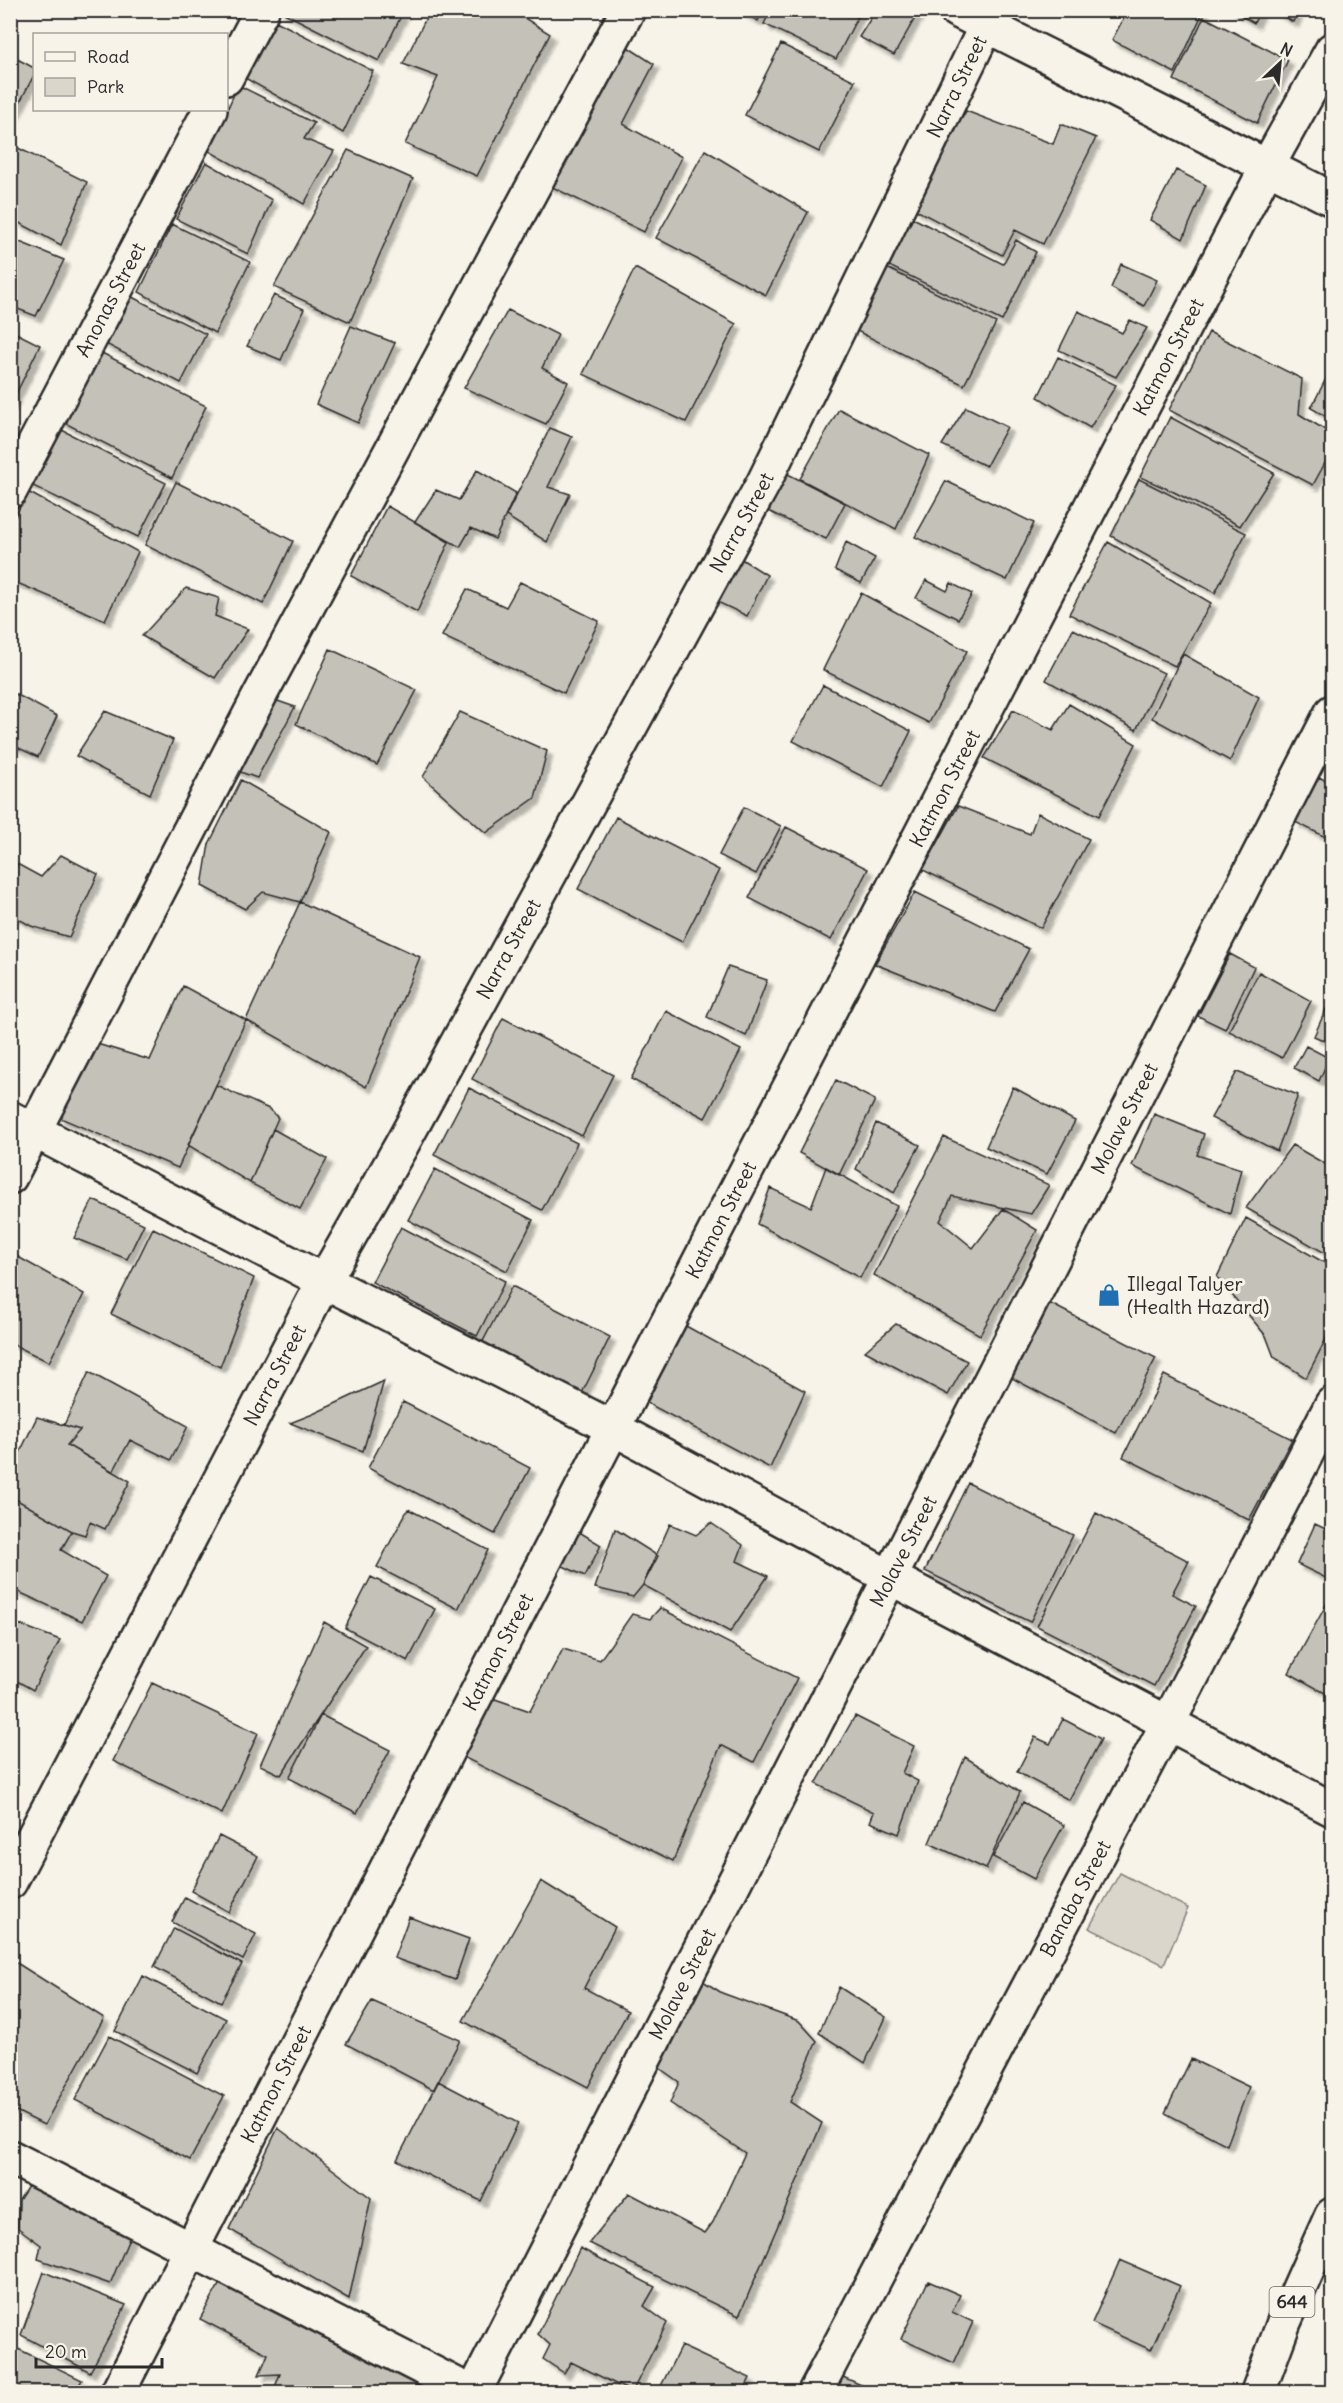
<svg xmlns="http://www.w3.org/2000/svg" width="1343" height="2403" viewBox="0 0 1343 2403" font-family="Delius,sans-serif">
	<defs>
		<filter id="shadow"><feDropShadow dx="5.5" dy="5.5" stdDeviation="1.5" flood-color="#0004"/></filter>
	</defs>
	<rect width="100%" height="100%" fill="#f7f3e8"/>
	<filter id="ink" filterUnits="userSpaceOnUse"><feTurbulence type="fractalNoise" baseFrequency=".0167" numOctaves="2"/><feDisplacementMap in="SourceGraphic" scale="12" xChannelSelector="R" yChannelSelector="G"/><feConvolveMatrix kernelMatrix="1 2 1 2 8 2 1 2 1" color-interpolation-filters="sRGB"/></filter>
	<g filter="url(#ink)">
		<path fill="#dad6cc" stroke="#82807c" stroke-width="1.5" d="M1120 1873 1188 1908 1164 1965 1089 1928Z"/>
		<path fill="#c4c1b9" stroke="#2b2b2b" stroke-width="1.5" filter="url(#shadow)" d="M278 10H404L379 61Z
			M430 10H512L550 34 477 176 405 144 438 77 403 64Z
			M738 10H763L758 21Z
			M771 10H861L836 59 764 24Z
			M876 10 919 11 894 55 859 37Z
			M1128 10H1204L1175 73 1112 40Z
			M1231 10H1260L1254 23Z
			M1272 10H1298L1293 22Z
			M1204 17 1288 60 1257 123 1174 80Z
			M276 21 373 71 343 133 245 78Z
			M623 44 654 64 623 124 682 157 644 232 546 184Z
			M781 44 855 81 819 152 745 115Z
			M10 55 34 68V75L10 121Z
			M238 85 314 123 304 139 334 151 304 204 209 151Z
			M966 111 1053 144 1061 124 1096 138 1043 244 1015 230 1002 255 914 209Z
			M16 147 87 182 61 245 10 218V158Z
			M348 150 413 179 350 322 274 287Z
			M705 150 808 212 766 295 656 238Z
			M206 162 272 200 248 254 176 219Z
			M1176 170 1206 185 1183 239 1150 220Z
			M913 218 1003 264 1016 240 1036 252 1002 321 887 265Z
			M172 224 250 262 215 333 139 292Z
			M10 238 64 260 36 316 10 306Z
			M1121 264 1157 280 1144 306 1111 288Z
			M885 267 996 323 964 385 855 330Z
			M635 268 736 324 686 422 583 374Z
			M126 294 206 334 181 383 102 342Z
			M274 295 304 309 281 360 247 346Z
			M508 310 558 335 542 368 568 382 546 424 464 388Z
			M1078 311 1122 333 1130 320 1147 328 1116 377 1059 350Z
			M351 326 395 343 358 423 316 404Z
			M10 330 40 345 10 406Z
			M1209 332 1302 379 1299 414 1332 434V450L1313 485 1169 410Z
			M96 350 206 406 172 478 57 419Z
			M1058 357 1116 385 1090 428 1038 397Z
			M1332 367V420L1311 408Z
			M966 407 1007 427 986 466 942 445Z
			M839 409 929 455 896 529 800 479Z
			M1170 417 1274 473 1240 526 1172 491 1140 477Z
			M56 427 166 483 138 537 27 483Z
			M550 428 572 437 548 487 570 494 547 542 506 516Z
			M477 470 516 493 495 539 471 528 460 547 415 522 436 490 459 500Z
			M786 473 845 503 826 539 768 511Z
			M1139 479 1246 533 1215 593 1111 536Z
			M946 481 1034 523 1007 580 915 537Z
			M176 482 293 541 263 604 145 545Z
			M28 492 138 552 105 620 10 580V526Z
			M387 506 449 542 417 612 351 576Z
			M846 542 875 558 861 583 835 570Z
			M1108 542 1211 603 1175 666 1069 614Z
			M735 555 767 575 747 616 709 598Z
			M926 580 947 591 951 583 972 594 958 619 916 598Z
			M520 582 599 621 564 693 442 636 467 589 506 607Z
			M186 588 219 598 215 616 248 629 215 678 142 636Z
			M861 593 967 651 929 723 823 670Z
			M1073 629 1164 673 1136 730 1046 680Z
			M330 649 417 690 377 765 296 724Z
			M1183 654 1259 697 1230 761 1152 718Z
			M823 685 911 731 883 787 793 741Z
			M10 691 57 716 38 757 10 744Z
			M266 697 295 707 257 778 235 770Z
			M1069 704 1136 744 1099 816 984 758 1013 710 1053 730Z
			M105 711 173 740 150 794 76 756Z
			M460 712 547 751 535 798 486 833 423 777Z
			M1319 777 1332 784V840L1295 822Z
			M241 780 331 832 300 902 263 892 245 909 202 886 209 844Z
			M958 806 1030 834 1038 813 1089 839 1041 928 923 870Z
			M744 807 781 826 756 874 719 855Z
			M616 817 719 870 682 942 578 889Z
			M786 827 868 869 831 940 749 898Z
			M61 855 98 874 69 937 31 926 10 914V860L41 877Z
			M915 892 1029 949 995 1012 875 964Z
			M300 902 420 957 366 1087 246 1020Z
			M1230 954 1254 967 1225 1029 1198 1016Z
			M728 967 767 980 746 1036 707 1017Z
			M1259 972 1311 1001 1282 1058 1229 1031Z
			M183 986 246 1020 178 1168 58 1117 97 1044 150 1060Z
			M1326 1009 1332 1013V1044L1314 1036Z
			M666 1011 741 1050 705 1118 631 1079Z
			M503 1018 613 1075 582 1136 472 1079Z
			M1306 1046 1329 1058 1319 1081 1294 1068Z
			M1237 1072 1298 1095 1277 1151 1211 1118Z
			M836 1080 875 1100 839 1175 799 1153Z
			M216 1085 269 1109 278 1118 250 1183 188 1145Z
			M1013 1087 1075 1121 1047 1174 986 1147Z
			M469 1088 577 1143 542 1210 434 1155Z
			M1154 1114 1204 1134 1197 1155 1241 1169 1230 1214 1132 1166Z
			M876 1123 920 1145 894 1193 856 1169Z
			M273 1129 327 1159 300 1209 250 1183Z
			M944 1137 1049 1185 1031 1214 952 1196 940 1221 973 1248 1003 1209 1037 1230 980 1335 874 1275Z
			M1292 1145 1332 1168V1257L1246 1208Z
			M826 1167 897 1206 860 1278 757 1224 770 1188 811 1207Z
			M435 1169 533 1220 507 1271 408 1220Z
			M93 1200 144 1224 127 1259 74 1238Z
			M1246 1218 1332 1267V1327L1306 1378 1274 1357 1266 1336 1217 1277Z
			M401 1227 505 1281 477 1336 372 1282Z
			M153 1228 254 1278 220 1367 111 1314Z
			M11 1253 84 1294 49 1362 10 1343Z
			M512 1286 610 1337 580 1397 481 1345Z
			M1049 1303 1156 1358 1116 1433 1010 1377Z
			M896 1324 967 1361 948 1395 865 1351Z
			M684 1325 805 1391 770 1468 647 1403Z
			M89 1372 188 1426 171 1460 130 1440 113 1472 67 1445 80 1430 64 1425Z
			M1164 1375 1292 1439 1249 1520 1123 1457Z
			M384 1381 363 1451 290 1423 313 1414Z
			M403 1402 530 1468 495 1534 368 1468Z
			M37 1417 80 1430 67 1445 130 1481 105 1529 90 1522 85 1535 72 1531 10 1496V1473Z
			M968 1483 1073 1535 1030 1622 925 1571Z
			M10 1496 72 1531 61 1550 106 1576 82 1621 10 1588Z
			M408 1509 488 1550 458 1609 377 1567Z
			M1096 1513 1189 1561 1172 1594 1196 1606 1154 1686 1037 1626Z
			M711 1523 743 1545 737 1561 768 1576 730 1632 643 1585 670 1524 696 1535Z
			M1315 1524 1332 1532V1581L1297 1564Z
			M615 1529 658 1556 643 1585 633 1597 595 1588Z
			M576 1530 601 1545 585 1576 563 1566Z
			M371 1577 435 1609 408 1661 345 1628Z
			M1332 1594V1697L1289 1673Z
			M660 1608 797 1678 754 1762 721 1745 673 1861 463 1757 492 1698 530 1711 563 1649 600 1660 632 1614 650 1619Z
			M10 1621 60 1640 33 1690 10 1677Z
			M324 1622 366 1646 281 1775 260 1765Z
			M152 1683 258 1733 222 1814 113 1761Z
			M321 1715 390 1750 357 1813 289 1778Z
			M855 1716 914 1746 902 1773 918 1781 899 1834 870 1822 874 1812 816 1784Z
			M1063 1719 1101 1739 1069 1800 1017 1772 1035 1737 1050 1744Z
			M965 1757 1020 1792 986 1869 929 1843Z
			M1023 1802 1064 1825 1034 1879 993 1857Z
			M219 1836 258 1856 229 1912 191 1891Z
			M541 1881 615 1927 584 1988 628 2011 588 2087 463 2021Z
			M185 1897 256 1934 243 1960 172 1922Z
			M409 1917 469 1939 455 1980 394 1958Z
			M174 1928 242 1964 221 2002 154 1967Z
			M12 1960 104 2018 44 2125 10 2108V1964Z
			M143 1976 226 2019 197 2073 115 2031Z
			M703 1981 722 1993 799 2021 817 2041 790 2102 822 2123 739 2316 589 2243 629 2193 705 2233 713 2222 745 2153 670 2103 679 2082 658 2067Z
			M839 1987 886 2017 865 2063 819 2033Z
			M372 2001 460 2040 434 2090 346 2044Z
			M109 2036 224 2096 190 2160 75 2100Z
			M1191 2059 1249 2087 1227 2145 1165 2113Z
			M438 2081 518 2123 481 2201 397 2160Z
			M278 2128 371 2198 349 2299 229 2229Z
			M34 2177 133 2229 110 2284 38 2259 41 2245 18 2228 19 2200Z
			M580 2248 655 2287 644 2306 667 2323 632 2392 571 2362 564 2373 543 2359 550 2345 538 2334Z
			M1120 2260 1180 2286 1151 2350 1092 2323Z
			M44 2272 126 2305 90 2372 21 2335Z
			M224 2276 425 2377 420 2392H273L280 2374 259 2375 268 2354 200 2319Z
			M928 2281 960 2295 952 2312 973 2322 954 2363 901 2339Z
			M10 2345 82 2380 75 2392H10Z
			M681 2346 750 2378 743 2392H658Z
			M843 2377 877 2392H836Z"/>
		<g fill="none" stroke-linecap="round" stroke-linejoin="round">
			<g stroke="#2b2b2b" stroke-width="38">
				<g id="minor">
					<path d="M956 10 1332 199"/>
					<path d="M226 78 262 10"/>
					<path id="s1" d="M10 491 210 110"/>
					<path d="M10 1118 324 1281 613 1428 891 1578 1332 1809"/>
					<path d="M10 1177 260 695 628 10"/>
					<path id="s2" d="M10 1882 324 1281 401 1146 764 482 994 10"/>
					<path d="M10 2157 470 2392"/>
					<path id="s3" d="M118 2392 613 1428 1268 165 1332 50"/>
					<path id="s4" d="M474 2392 1332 712"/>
					<path id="s5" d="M815 2392 1168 1723 1332 1404"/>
				</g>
			</g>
			<g stroke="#2b2b2b" stroke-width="38">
				<path id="major" d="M1258 2392 1284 2322 1332 2215"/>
			</g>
			<use href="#minor" stroke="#f7f3e8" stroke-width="33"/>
			<use href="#major" stroke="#f7f3e8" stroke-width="33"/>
		</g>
	</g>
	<defs>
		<g id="shop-bare" transform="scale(1.8)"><path d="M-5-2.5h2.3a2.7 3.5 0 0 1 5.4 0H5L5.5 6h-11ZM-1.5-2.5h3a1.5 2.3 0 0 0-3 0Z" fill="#1f6fb2" stroke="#f7f3e8" stroke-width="2.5" paint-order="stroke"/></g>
	</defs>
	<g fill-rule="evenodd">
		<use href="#shop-bare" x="1109" y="1295"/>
	</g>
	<g text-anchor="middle" stroke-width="6" stroke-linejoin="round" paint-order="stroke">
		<rect fill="#f7f3e8" stroke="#686764" stroke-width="1.5" x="1269.5" y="2287" width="45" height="30" rx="4.5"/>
		<g font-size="18" font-weight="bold" fill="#2b2b2b">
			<text x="1292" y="2308">644</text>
		</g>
		<g font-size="20" fill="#2b2b2b" stroke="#f7f3e8">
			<text dy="7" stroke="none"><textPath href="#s2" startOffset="2030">Narra Street</textPath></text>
			<text dy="7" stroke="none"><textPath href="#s1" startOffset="216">Anonas Street</textPath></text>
			<text dy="7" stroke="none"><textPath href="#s3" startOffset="2290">Katmon Street</textPath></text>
			<text dy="7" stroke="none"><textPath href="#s2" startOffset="1544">Narra Street</textPath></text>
			<text dy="7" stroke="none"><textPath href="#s3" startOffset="1804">Katmon Street</textPath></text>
			<text dy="7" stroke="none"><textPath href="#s2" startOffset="1058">Narra Street</textPath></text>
			<text dy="7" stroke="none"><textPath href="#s4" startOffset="1430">Molave Street</textPath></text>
			<text dy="7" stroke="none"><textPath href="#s3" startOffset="1318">Katmon Street</textPath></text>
			<text dy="7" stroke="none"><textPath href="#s2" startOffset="572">Narra Street</textPath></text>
			<text dy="7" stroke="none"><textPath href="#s4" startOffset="944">Molave Street</textPath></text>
			<text dy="7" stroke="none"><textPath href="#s3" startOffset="832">Katmon Street</textPath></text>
			<text dy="7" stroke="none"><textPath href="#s5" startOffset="558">Banaba Street</textPath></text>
			<text dy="7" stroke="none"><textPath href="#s4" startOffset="458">Molave Street</textPath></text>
			<text dy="7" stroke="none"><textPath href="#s3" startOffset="346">Katmon Street</textPath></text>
		</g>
		<g font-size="20" fill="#2b2b2b" stroke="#f7f3e8" text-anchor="start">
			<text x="1127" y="1291">Illegal Talyer<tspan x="1127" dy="23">(Health Hazard)</tspan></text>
		</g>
	</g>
	<rect width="1343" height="2403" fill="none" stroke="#f7f3e8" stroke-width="36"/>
	<rect x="18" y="18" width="1307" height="2367" fill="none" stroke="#2b2b2b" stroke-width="2" filter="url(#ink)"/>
	<rect x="33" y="33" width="195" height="78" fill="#f7f3e8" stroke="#a5a39c" stroke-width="1.5"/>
	<rect x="45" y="52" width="30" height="9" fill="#f7f3e8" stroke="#a5a39c" stroke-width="1.5"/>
	<text x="87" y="63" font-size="18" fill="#2b2b2b">Road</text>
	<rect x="45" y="78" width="30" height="18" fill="#dad6cc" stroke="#a5a39c" stroke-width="1.5"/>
	<text x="87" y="93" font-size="18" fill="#2b2b2b">Park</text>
	<g transform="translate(1280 63) rotate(26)" stroke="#f7f3e8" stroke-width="4.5" paint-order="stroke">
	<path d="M0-4.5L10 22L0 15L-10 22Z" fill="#2b2b2b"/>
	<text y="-9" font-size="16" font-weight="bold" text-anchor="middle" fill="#2b2b2b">N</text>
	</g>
	<path d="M36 2358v9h126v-9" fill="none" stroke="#2b2b2b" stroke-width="3"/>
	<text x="45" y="2358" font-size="18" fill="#2b2b2b" stroke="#f7f3e8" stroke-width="4.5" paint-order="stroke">20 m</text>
</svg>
